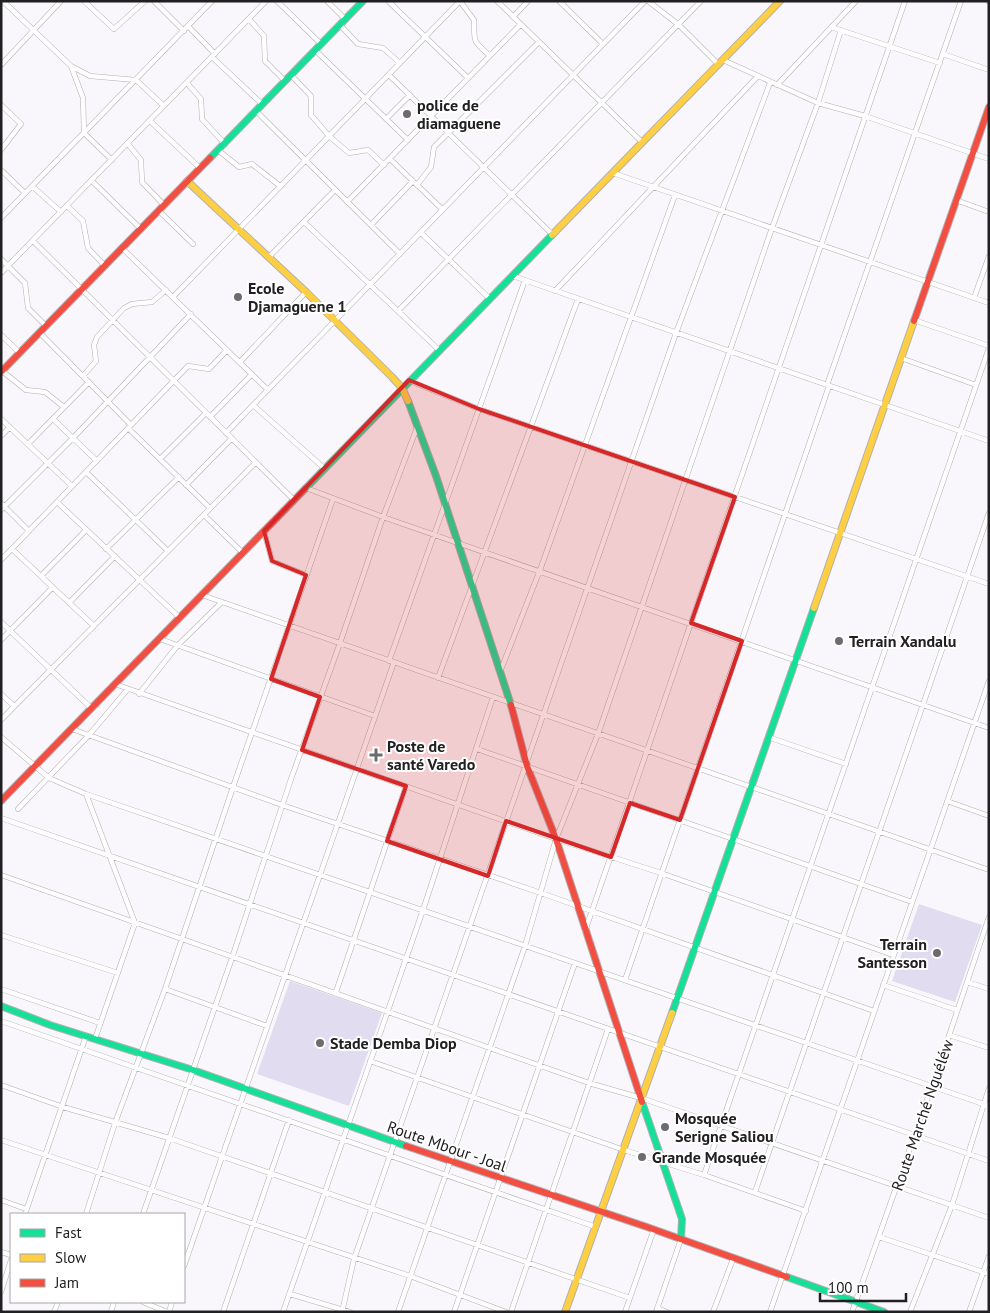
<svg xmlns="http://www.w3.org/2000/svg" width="990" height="1313" viewBox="0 0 990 1313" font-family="'PT Sans',sans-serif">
	<rect width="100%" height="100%" fill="#f9f7fb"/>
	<path fill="#e2dcf0" d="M919 904 982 925 955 1002 892 981Z
		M290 981 382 1013 349 1106 257 1074Z"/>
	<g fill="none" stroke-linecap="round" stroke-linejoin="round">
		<g stroke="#b1b0b3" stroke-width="5.5">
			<path id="street" d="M3 1 71 66 90 76 136 80 164 106
				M84 1 114 29 145 1
				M154 1 184 31
				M277 1 321 44
				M327 1 345 19
				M388 1 468 78
				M460 1 474 20C475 42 471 39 489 55
				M497 1 642 142
				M559 1 603 44
				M648 1 679 25 718 64
				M988 1 989 2
				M513 17 528 1
				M249 19 264 36 265 61 285 81
				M340 25 358 44 383 48 400 63
				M188 26 215 54
				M831 27 940 63
				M315 50 408 140
				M943 54 989 70
				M212 57 262 104
				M723 60 818 103 865 116 989 159
				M1 65 61 1
				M71 66 83 98 84 133 112 160
				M291 75 311 96V115L329 136 349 153 368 150 384 165
				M389 75 552 234
				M187 83 201 99 202 119 224 143
				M777 85 856 1
				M1 105 21 124 1 150
				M256 111 400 254
				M386 119 410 95
				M150 121 200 168
				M128 144 141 160 142 182 164 205
				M218 150 239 167 252 164 280 186
				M390 159 442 209
				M1 170 25 193
				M613 173 989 303
				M92 181 141 229
				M417 185 431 167 434 147 539 42
				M32 186 61 212
				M956 200 989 212
				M347 202 521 24
				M67 206 83 221 88 248 105 266
				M159 211 193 244
				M1 218 212 1
				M304 222 439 350
				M371 225 413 181
				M421 233 489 298
				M33 241 294 500
				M122 248 268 390
				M269 257 335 190
				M1 259 25 283 28 308 46 326
				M1 273 266 1
				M513 276 989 441
				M555 291 757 77
				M173 297 460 1
				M974 298 989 256
				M398 311 701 1
				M914 320 989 346
				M40 333 131 425
				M1 335 20 353
				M901 358 976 385
				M240 362 306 292
				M2 371 26 390 45 392 64 407
				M83 376 96 361 94 345 97 337 124 308 132 304 152 302 166 290
				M410 381 479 409 989 584
				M827 385 961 1
				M253 405 324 468
				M210 417 252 374
				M1 419 72 486
				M53 419 97 461
				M128 428 210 508
				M226 433 645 1
				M1 436 10 427
				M28 444 89 382
				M160 459 206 413
				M86 472 168 551
				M186 485 232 438
				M306 488 383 517 989 728
				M57 502 179 617
				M1 503 29 531
				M1 510 73 438 191 314
				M204 515 242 552
				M264 531 272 561 306 575
				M12 549 94 626
				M106 549 179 477
				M1 560 188 366 209 369 227 350
				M41 576 86 530
				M202 595 989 870
				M69 603 115 556
				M1 622 91 708
				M160 639 375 716
				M1 640 52 588
				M389 661 525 280
				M500 672 540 570 675 195
				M438 678 578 299
				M115 684 556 839 661 873 893 955
				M1 694 14 706
				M139 694 178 645 222 602
				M1 720 256 462
				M72 729 282 805 541 893 874 1011
				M1 737 49 778 86 794 989 1106
				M768 737 846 764
				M477 749 912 902
				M86 794 135 923 95 1039
				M947 801 989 816
				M18 809 89 735 127 690
				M1 818 989 1161
				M1 875 589 1083 641 1098 989 1218
				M585 931 905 1
				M1 935 118 973
				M625 980 829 386
				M967 982 989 989
				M883 985 957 1010
				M1 989 100 1023
				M165 989 267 1026
				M336 992 406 786
				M1 1021 596 1227
				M949 1035 989 1048
				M370 1061 624 1150 704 1175 806 1211
				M1 1085 63 1107 169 1138 630 1298
				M1 1140 410 1276 506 1312
				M704 1175 989 348
				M755 1192 989 513
				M1 1200 26 1209
				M25 1214 86 1036
				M86 1214 115 1123 165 989 233 787 333 499
				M143 1214 233 955 291 779 340 643 383 517 418 425
				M879 1237 989 1274
				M1 1252 11 1255
				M184 1266 394 662
				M1 1292 11 1260
				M290 1294 350 1312
				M143 1302 167 1312
				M657 1308 667 1312
				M54 1312 58 1302
				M111 1312 114 1302
				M169 1312 172 1302
				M223 1312 289 1120
				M283 1312 423 910 493 697
				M342 1312 354 1259 676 333 770 83
				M398 1312 525 946 556 839 598 734 772 228 818 103 841 30
				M454 1312 575 963
				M511 1312 608 1029
				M625 1312 654 1229
				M656 1312 681 1239
				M713 1312 733 1259
				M770 1312 989 681
				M852 1312 932 1086 989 917
				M910 1312 952 1205 989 1088
				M969 1312 989 1256"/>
		</g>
		<g stroke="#b1b0b3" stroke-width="8">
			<path id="fast" d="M210 158 363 1
				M408 401 436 476 511 705
				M305 489 552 235
				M1 1006 50 1025 193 1070 406 1146
				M672 1013 814 608
				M642 1102 682 1219 681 1239
				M787 1277 884 1312"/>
		</g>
		<g stroke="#b1b0b3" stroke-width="8">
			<path id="slow" d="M187 181 306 292 392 377 402 388 408 401
				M552 235 780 1
				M814 608 914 321
				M565 1312 672 1013"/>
		</g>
		<g stroke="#b1b0b3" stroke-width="8">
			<path id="jam" d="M914 321 989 107
				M1 372 210 158
				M511 705 527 766 556 839 642 1102
				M1 801 305 489
				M406 1146 647 1227 787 1277"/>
		</g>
		<use href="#street" stroke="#fefefe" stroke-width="4.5"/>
		<use href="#fast" stroke="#16e098" stroke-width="6"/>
		<use href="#slow" stroke="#ffcf43" stroke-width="6"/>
		<use href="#jam" stroke="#f24e42" stroke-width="6"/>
	</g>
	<path fill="#d62828" fill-opacity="0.2" stroke="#d62828" stroke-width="4" stroke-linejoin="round" d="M409 380 479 409 735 497 691 623 742 641 680 820 630 803 611 857 506 821 488 876 387 841 406 786 302 750 320 697 271 679 306 575 272 561 264 531Z"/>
	<g fill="#6c6b6e" stroke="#fff" stroke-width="2">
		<circle cx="407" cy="114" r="5"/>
		<circle cx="238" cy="297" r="5"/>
		<circle cx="839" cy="641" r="5"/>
		<path d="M373.5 747.5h5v5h5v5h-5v5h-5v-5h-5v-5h5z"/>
		<circle cx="937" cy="953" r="5"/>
		<circle cx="320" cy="1043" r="5"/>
		<circle cx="665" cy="1127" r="5"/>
		<circle cx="642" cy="1157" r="5"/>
	</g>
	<g text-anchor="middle" stroke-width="4" stroke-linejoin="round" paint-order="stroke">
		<g font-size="16" font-weight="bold" fill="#202022" stroke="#fff" text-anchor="start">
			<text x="417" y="111">police de<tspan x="417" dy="18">diamaguene</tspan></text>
			<text x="248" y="294">Ecole<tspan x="248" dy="18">Djamaguene 1</tspan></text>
			<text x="849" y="647">Terrain Xandalu</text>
			<text x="387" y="752">Poste de<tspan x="387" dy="18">santé Varedo</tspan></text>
			<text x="927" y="950" text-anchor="end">Terrain<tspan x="927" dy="18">Santesson</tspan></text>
			<text x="330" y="1049">Stade Demba Diop</text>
			<text x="675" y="1124">Mosquée<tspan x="675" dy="18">Serigne Saliou</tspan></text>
			<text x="652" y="1163">Grande Mosquée</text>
		</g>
		<g font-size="16" fill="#202022" stroke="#fff">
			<text transform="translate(922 1115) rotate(-71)" y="6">Route Marché Nguéléw</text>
			<text transform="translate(447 1146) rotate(19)" y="6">Route Mbour - Joal</text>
		</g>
	</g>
	<rect width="990" height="1313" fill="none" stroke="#202022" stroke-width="5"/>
	<rect x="10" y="1213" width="175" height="90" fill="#ffffff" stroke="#a6a6a7"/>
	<rect x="20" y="1229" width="25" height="8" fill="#16e098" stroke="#a6a6a7"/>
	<text x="55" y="1238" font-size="15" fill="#202022">Fast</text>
	<rect x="20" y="1254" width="25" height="8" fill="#ffcf43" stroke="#a6a6a7"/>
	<text x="55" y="1263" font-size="15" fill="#202022">Slow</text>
	<rect x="20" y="1279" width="25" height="8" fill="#f24e42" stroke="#a6a6a7"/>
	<text x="55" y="1288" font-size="15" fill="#202022">Jam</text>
	<path d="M820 1293v8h86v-8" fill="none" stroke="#202022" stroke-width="2.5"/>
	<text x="828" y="1293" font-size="15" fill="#202022" stroke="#ffffff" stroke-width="4" paint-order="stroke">100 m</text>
</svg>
